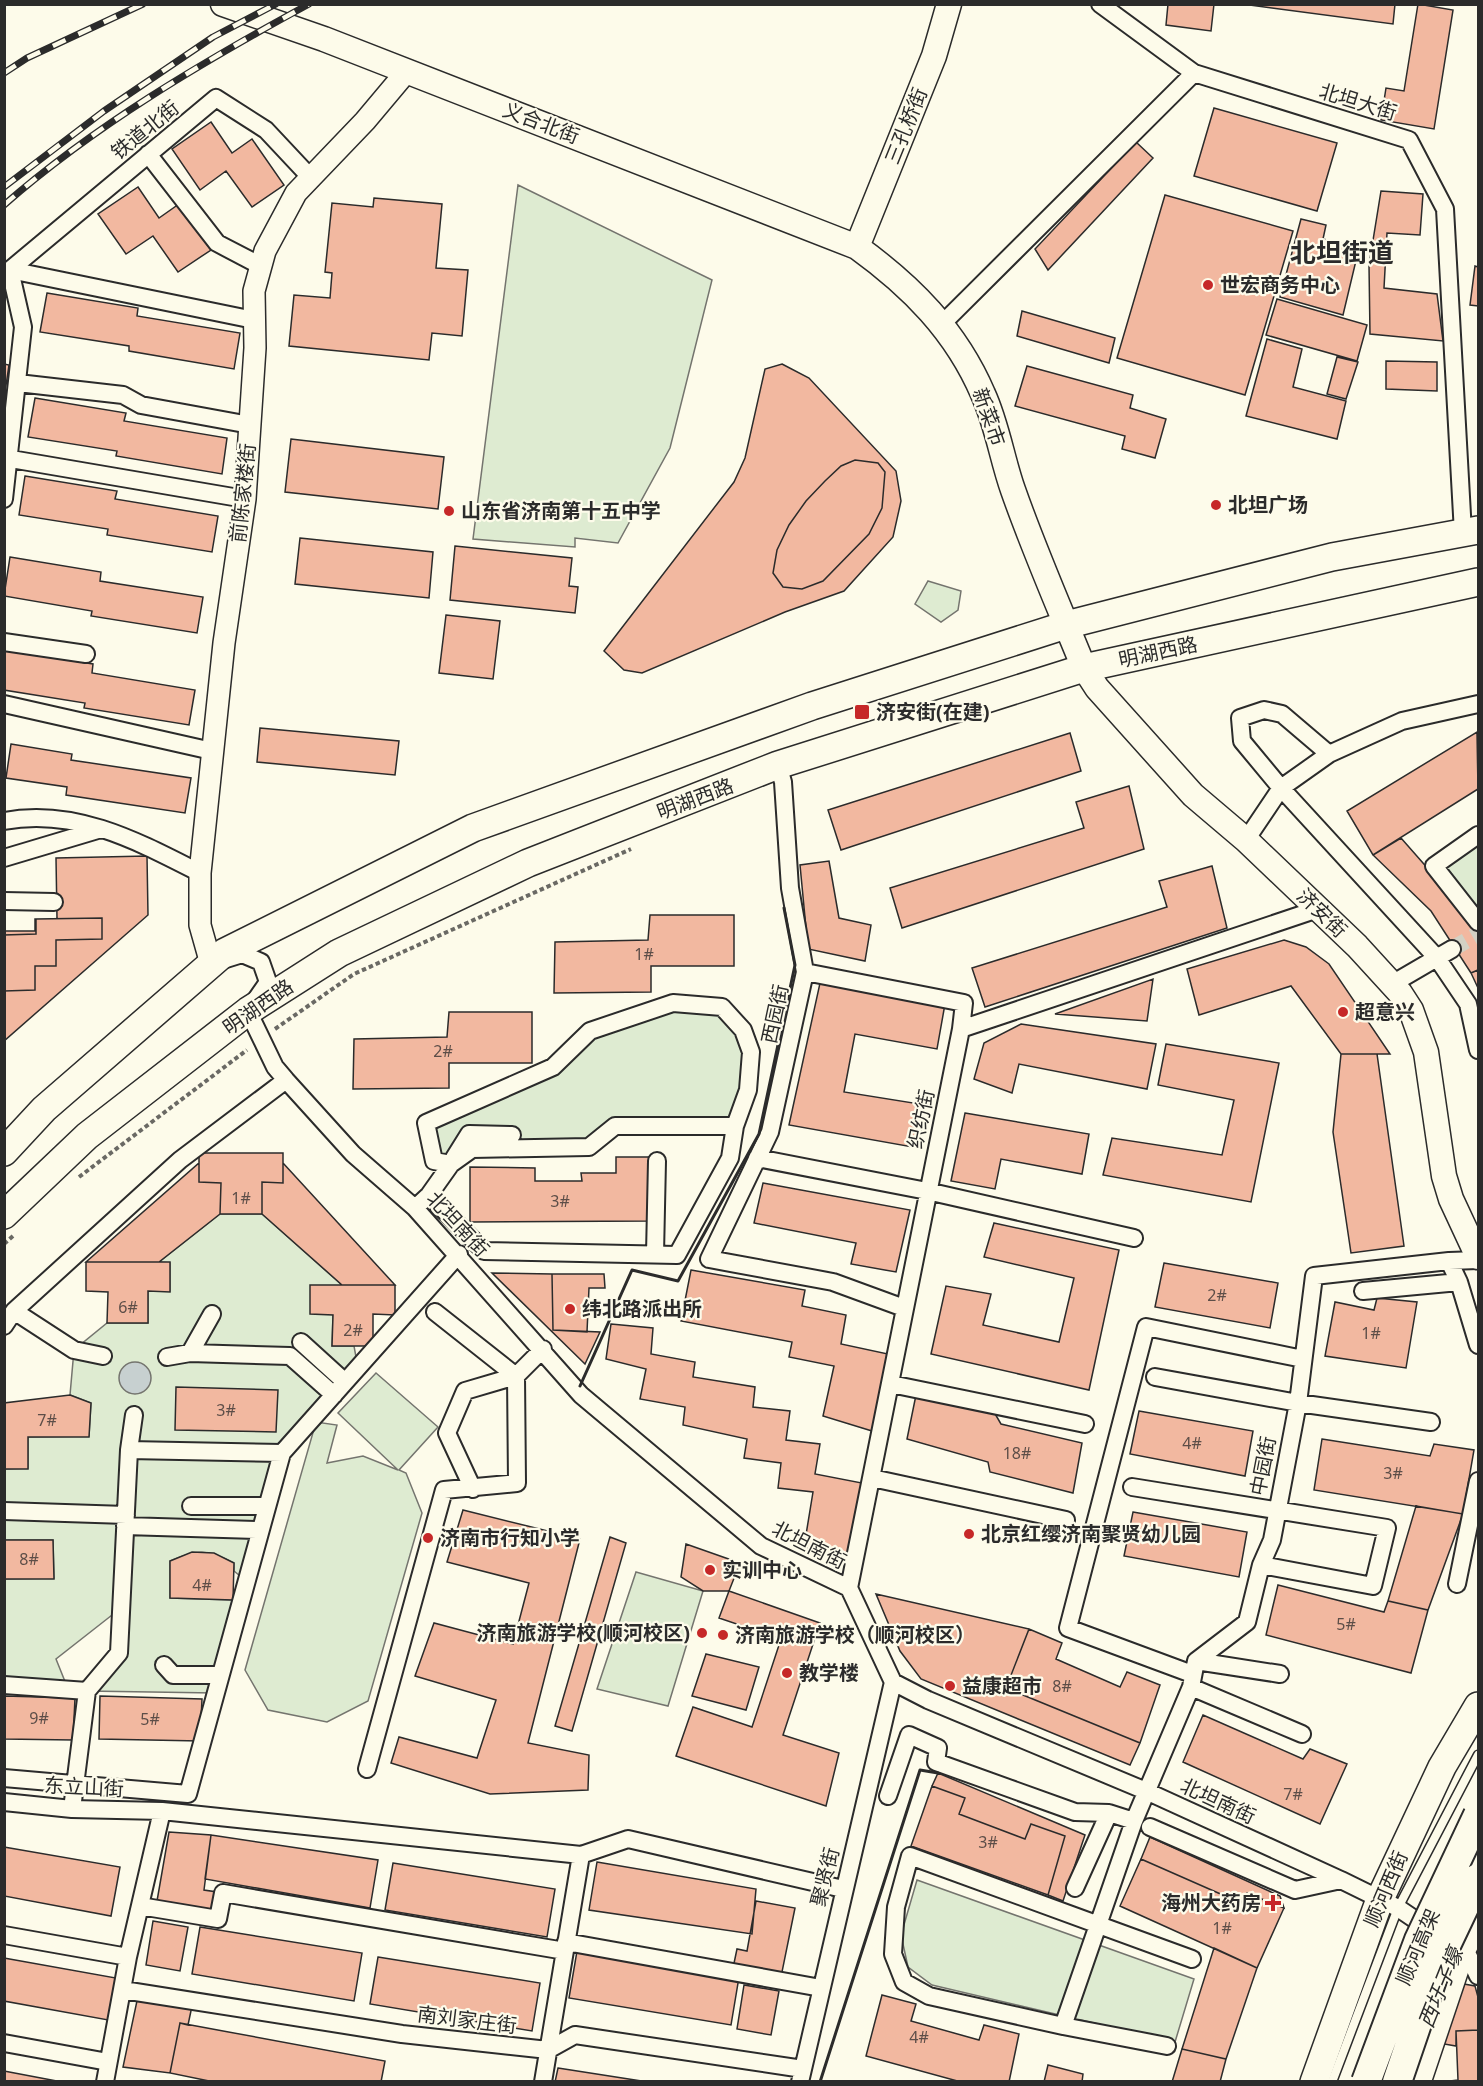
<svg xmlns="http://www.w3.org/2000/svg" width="1483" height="2086" viewBox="0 0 1483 2086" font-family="'Noto Sans','Noto Sans SC',sans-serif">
	<rect width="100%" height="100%" fill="#fdfbea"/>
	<path fill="#deebd1" stroke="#74746e" stroke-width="1.5" d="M518 185 712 280 670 448 618 543 575 538V547L473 539Z
		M928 581 961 591 958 610 941 622 915 604Z
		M1478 835V922L1434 866Z
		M673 1003 722 1007 751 1052 735 1126H616L589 1147 434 1161 426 1123 553 1067 590 1031Z
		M220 1214H262L342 1285 333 1315 332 1346H354L358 1368 282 1453 246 1581 234 1571V1563C207 1549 197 1549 170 1561V1598L233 1600 215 1693 87 1691 119 1653 121 1608 56 1659 68 1689 5 1685 4 1579 54 1578 53 1540H5V1469L28 1468V1437L89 1436 91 1403 70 1395 74 1350 107 1323H148V1291H170V1263L159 1262Z
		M376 1373 438 1427 399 1470 406 1473 422 1513 368 1701 327 1722 268 1710 245 1670 316 1422 337 1425 327 1463 363 1456 398 1470 338 1413Z
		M636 1572 703 1591 668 1706 597 1689Z
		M917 1880 1194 1979 1175 2042 932 1985 908 1967 901 1935Z"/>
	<path fill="#c7d0d0" stroke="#74746e" stroke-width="1.5" d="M119 1378a16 16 0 1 1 32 0a16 16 0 1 1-32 0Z"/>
	<path fill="#f2b8a0" stroke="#2b2b2b" stroke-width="1.5" d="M1168 4H1214L1211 31 1166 25Z
		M1242 4H1395L1393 24Z
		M1418 4 1453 10 1434 129 1381 120 1386 88 1404 91Z
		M1214 108 1337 143 1317 211 1194 176Z
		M211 122 232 153 252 139 284 185 252 207 226 171 200 190 172 149Z
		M1136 142 1153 158 1048 270 1035 249Z
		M138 187 159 218 179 204 211 250 178 272 153 236 126 254 98 214Z
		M1381 191 1423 194 1420 235 1387 233 1384 288 1437 294 1443 341 1370 334 1369 265Z
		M1165 195 1293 231 1245 395 1117 358Z
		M374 198 442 204 436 268 468 270 462 336 432 333 429 360 289 346 294 295 330 298 332 273 325 272 332 203 373 207Z
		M1301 219 1326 225 1323 239 1359 248 1343 315 1280 297Z
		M1475 266 1478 267V306L1470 305Z
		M47 293 138 308 137 316 240 333 234 369 129 351V346L40 332Z
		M1277 299 1367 325 1357 361 1266 335Z
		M1022 311 1115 338 1109 363 1017 336Z
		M1267 339 1302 349 1293 387 1346 401 1337 439 1246 416Z
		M1337 357 1358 362 1346 399 1327 394Z
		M1386 361 1437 362V391L1386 389Z
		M4 364 9 365 5 392H4Z
		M782 364 809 378 896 471 901 501 893 537 844 591 785 612 642 673 624 670 604 651 734 482 745 458 765 369Z
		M1027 366 1133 395 1130 408 1166 419 1155 458 1122 449 1125 436 1015 406Z
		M35 398 126 413 124 421 227 438 222 474 116 456 117 451 28 437Z
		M291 439 444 457 438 509 285 492Z
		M855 460 878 463 885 472 882 508 869 534 823 581 802 589 783 587 773 573 777 550 789 525 806 501 825 481 841 466Z
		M25 476 117 491 115 499 218 516 212 552 107 535 108 529 19 515Z
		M300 538 433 552 429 598 295 584Z
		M455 546 572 558 569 586 578 587 575 613 450 600Z
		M10 557 101 572 100 581 203 597 197 633 91 616 92 611 4 596Z
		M446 615 500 621 493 679 439 673Z
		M4 650 93 664 92 673 195 690 189 725 84 708 85 703 4 690Z
		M260 728 399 741 395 775 257 762Z
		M1477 732 1478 789 1373 855 1347 811Z
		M1070 733 1081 771 841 850 828 810Z
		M11 744 72 754 71 760 191 778 185 813 66 795 67 787 6 778Z
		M1129 786 1144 849 902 928 890 888 1084 828 1076 802Z
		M1401 838 1452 896 1478 934V970L1471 973 1431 911 1373 855Z
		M147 856 148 915 4 1041V931H35V919H57L56 858Z
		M829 861 839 918 871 925 865 961 808 949 800 865Z
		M1212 866 1227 928 985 1007 972 968 1167 907 1159 881Z
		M650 915H734V966H651V992L554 993 555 942 648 940Z
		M102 918V939L56 940V966H35V990L4 991V935L36 934V919Z
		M1284 940 1306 947 1329 964 1390 1054H1341L1291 986 1199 1015 1187 969Z
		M1478 970V988L1471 973Z
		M1153 979 1147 1021 1055 1014Z
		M820 983 945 1004 937 1049 855 1034 844 1092 926 1105 918 1148 789 1125Z
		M449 1012H532V1063H449V1088L353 1089 354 1039 447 1037Z
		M1021 1024 1156 1044 1147 1089 1019 1064 1012 1093 974 1079 984 1043Z
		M1166 1044 1279 1063 1251 1202 1103 1175 1112 1138 1222 1155 1234 1100 1158 1085Z
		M1341 1054H1377L1404 1246 1351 1253 1333 1132Z
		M965 1113 1089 1134 1082 1174 1001 1159 995 1189 951 1181Z
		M199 1153H283V1183L262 1182V1214H220L221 1183 199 1182Z
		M616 1157H649L650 1221 470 1222V1167L535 1168V1181H582L581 1173H616Z
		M199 1163V1182L221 1183 220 1214 159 1262H86Z
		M283 1163 395 1285H342L262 1214V1182L283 1183Z
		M763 1183 910 1210 896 1272 851 1264 856 1243 754 1223Z
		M994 1223 1119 1250 1089 1390 931 1354 946 1286 991 1294 983 1325 1059 1342 1074 1278 984 1257Z
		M86 1262H170V1292L148 1291V1323H107L108 1292 86 1291Z
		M1164 1263 1278 1283 1270 1328 1155 1307Z
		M691 1270 805 1290 802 1306 846 1315 841 1344 888 1354 872 1431 823 1416 834 1366 789 1357 792 1342 681 1321Z
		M492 1273 552 1274 553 1330 600 1332 585 1364Z
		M552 1274H604L605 1288H589L587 1332 553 1330Z
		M310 1285H395V1315L373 1314V1346H332L333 1315 310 1314Z
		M1377 1298 1417 1302 1406 1368 1325 1356 1335 1302 1374 1310Z
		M611 1324 653 1328 651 1354 695 1362 693 1377 755 1387 753 1407 790 1411 786 1440 820 1444 815 1474 862 1483 850 1558 804 1547 813 1492 778 1488 781 1463 744 1458 747 1439 683 1425 685 1407 640 1399 646 1369 606 1359Z
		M176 1387 278 1390 276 1432 175 1430Z
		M70 1395 91 1403 89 1437H28V1469H4V1403Z
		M916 1395 994 1412 1001 1424 1082 1443 1073 1493 990 1472 988 1462 907 1439Z
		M1139 1411 1253 1431 1245 1476 1130 1454Z
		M1322 1439 1430 1456 1434 1444 1474 1450 1463 1514 1314 1490Z
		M1416 1506 1463 1514 1428 1610 1388 1601Z
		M463 1510 580 1539 528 1743 589 1755 588 1790 490 1794 391 1763 399 1737 477 1758 496 1700 415 1676 434 1623 513 1644 529 1583 447 1562Z
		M1133 1512 1247 1532 1239 1577 1124 1556Z
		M610 1537 626 1543 572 1731 555 1726Z
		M4 1540H53L54 1579H4Z
		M686 1544 740 1563 729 1591H703L681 1577Z
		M192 1552 214 1553 234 1563 233 1600 170 1598V1561Z
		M1278 1585 1384 1612 1388 1601 1428 1610 1411 1673 1266 1635Z
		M729 1591 820 1623 783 1735 839 1753 826 1806 676 1756 693 1707 752 1727 781 1639 719 1618Z
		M876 1594 1029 1629 1006 1688 1140 1743 1130 1765 921 1679 900 1651Z
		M1029 1629 1062 1643 1056 1659 1120 1687 1127 1672 1160 1685 1140 1743 1006 1688Z
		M706 1654 759 1667 746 1710 692 1696Z
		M4 1696 75 1698 73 1740 4 1739Z
		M100 1696 202 1699 200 1741 99 1739Z
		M1203 1715 1303 1759 1310 1749 1347 1764 1320 1824 1183 1762Z
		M938 1773 1085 1835 1063 1901 1048 1895 1065 1836 1031 1824 1025 1839 959 1814 965 1798 932 1786Z
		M932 1786 965 1798 959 1814 1025 1839 1031 1824 1065 1836 1048 1895 911 1846Z
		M169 1832 211 1835 204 1890 217 1892 214 1913 157 1901Z
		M211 1835 378 1860 370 1908 205 1879Z
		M1150 1837 1280 1896 1284 1908 1247 1893 1241 1903 1141 1859Z
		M4 1847 120 1867 111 1916 4 1896Z
		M1141 1859 1241 1903 1247 1893 1284 1908 1257 1968 1120 1906Z
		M597 1862 756 1889 752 1934 589 1910Z
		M393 1863 555 1889 547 1937 385 1910Z
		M756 1901 795 1908 781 1977 733 1968 737 1949 747 1951Z
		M153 1921 188 1927 180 1971 146 1965Z
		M200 1927 362 1953 354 2001 192 1974Z
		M1214 1948 1257 1968 1226 2059 1182 2049Z
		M577 1951 739 1977 731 2025 569 1998Z
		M378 1957 540 1983 532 2031 370 2004Z
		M4 1958 116 1978 108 2020 4 2001Z
		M1464 1984 1475 1986 1478 1997V2030L1456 2031V2046L1444 2044Z
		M744 1985 779 1991 771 2035 737 2029Z
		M882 1995 916 2004 911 2021 979 2040 984 2025 1019 2034 1009 2082H961L866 2056Z
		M138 1996 192 2006 188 2025 180 2023 170 2073 123 2067Z
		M180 2023 385 2061 381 2082H214L170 2073Z
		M1478 2030V2082H1442L1458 2080 1456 2031Z
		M1182 2049 1226 2059 1220 2082H1172Z
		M1048 2065 1083 2074 1082 2082H1044Z
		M558 2068 648 2082H555Z
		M4 2071 62 2082H4Z"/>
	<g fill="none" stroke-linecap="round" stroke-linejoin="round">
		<path stroke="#d3d1c4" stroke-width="16" stroke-dasharray="16 8" stroke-linecap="butt" d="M1452 949 1478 934"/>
		<g stroke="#2b2b2b" stroke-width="11">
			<path id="service" d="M1332 2082 1398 1908 1478 1755"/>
		</g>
		<g stroke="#2b2b2b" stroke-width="20">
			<path id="minor" d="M1100 4 1194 73 1409 140 1445 209 1463 533
				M148 154 217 243 261 266
				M5 274 216 98 266 130 311 178
				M942 324 1194 73
				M18 383 123 395 141 405 250 425
				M11 459 245 499
				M4 499 23 327 10 270 254 320
				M4 642 86 654
				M4 704 212 751
				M1478 704 1402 721 1329 754 1281 788 1437 958 1468 1004 1478 1050
				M778 765 783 782 790 888 805 972 770 1132 709 1259 833 1282 904 1308
				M4 821C75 807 139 842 200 873
				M1478 835 1434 866 1478 922
				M1246 840 1281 788 1242 741 1240 718 1264 710 1282 714 1329 754
				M4 858 101 829
				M4 901 54 902
				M226 959 242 954 261 962 268 982 248 1011 275 1067 286 1080 353 1154 415 1208 581 1395 761 1546 849 1588 893 1682 928 1700 1146 1791 1341 1880 1398 1908 1432 1931
				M805 972 964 1003 961 1029
				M1392 984 1452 949
				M454 1158 469 1134 512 1135
				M757 1158 927 1191 1134 1238
				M451 1164 472 1149 589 1147 615 1126H735
				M415 1208 429 1195 451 1164 434 1161 426 1123 553 1067 590 1031 673 1003 722 1007 743 1030 751 1052 748 1090 735 1126 730 1158 677 1255 484 1251 429 1195
				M655 1254 657 1161
				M1459 1282 1478 1345
				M1363 1291 1459 1282 1449 1261
				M435 1312 516 1376 465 1391 447 1433 473 1489
				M4 1326 14 1311
				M301 1342 345 1382
				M190 1353 290 1356 334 1395
				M103 1356 74 1350 14 1311 180 1160 286 1080
				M167 1357 190 1353 212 1314
				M1155 1377 1298 1403 1431 1422
				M891 1384 1085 1424
				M129 1450 282 1453
				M872 1478 1066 1520
				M1132 1487 1387 1528 1373 1586 1261 1565
				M191 1506H267
				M4 1511 126 1515
				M125 1526 259 1530
				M1457 1584 1478 1481
				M849 1588 961 1029 1318 909
				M1196 1661 1280 1674
				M164 1665 173 1675H220
				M1192 1674 1068 1628 1146 1327 1303 1359
				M4 1685 87 1691
				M1191 1687 1302 1734
				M367 1769 444 1490 517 1483 516 1376 543 1349
				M4 1778 188 1794 282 1453 459 1254
				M888 1796 909 1735 938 1748 936 1762 1075 1812 1109 1813
				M4 1802 72 1809 162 1811 581 1855 628 1839 843 1889
				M72 1809 87 1691 119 1653 129 1450 134 1415
				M1150 1827 1295 1890 1341 1880
				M1075 1888 1109 1813 1134 1821
				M140 1906 218 1919 223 1893 565 1951
				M4 1935 128 1957
				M566 1942 821 1988
				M1456 1947 1469 1957 1478 1976
				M1192 1959 910 1856 896 1907 893 1954 904 1982 929 1996 1063 2026 1134 1821 1191 1687 1196 1661 1247 1622 1261 1565 1272 1540 1298 1403 1314 1276 1449 1261 1478 1260
				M123 1990 402 2034 548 2050 575 2035 803 2069
				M1063 2026 1167 2046
				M4 2043 108 2062
				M105 2082 128 1957 162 1811
				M543 2082 581 1855
				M800 2082 893 1682"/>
		</g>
		<g stroke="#2b2b2b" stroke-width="24">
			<path id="tertiary" d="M211 964 200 925V873L224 643 245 499 255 348 254 291 265 251 296 193 365 121 407 71"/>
		</g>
		<g stroke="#2b2b2b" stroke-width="27">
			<path id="secondary" d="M223 4 324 39 857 247C911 286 956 331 983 394 997 424 1002 459 1013 490 1034 550 1060 609 1084 668L1097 688 1193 795 1246 840 1357 946 1400 993 1411 1010 1426 1052 1444 1176 1451 1199 1478 1257
				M857 247 934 56 949 4"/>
		</g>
		<g stroke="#2b2b2b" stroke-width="30">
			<path id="primary" d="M4 1152 44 1109 225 952 473 828 812 706 1066 625 1332 557 1478 530
				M4 1215 87 1136 248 1011 339 953 528 863 778 765 1084 668 1478 582
				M1314 2082 1380 1899 1442 1767 1478 1706
				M1417 2082 1461 1951 1478 1918"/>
		</g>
		<path stroke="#6a6964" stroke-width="4" stroke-dasharray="4.5 3" stroke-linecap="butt" d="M275 1029 354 974 631 849
			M79 1177 247 1050
			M4 1244 13 1236"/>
		<use href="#service" stroke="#fdfbea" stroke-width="8"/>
		<use href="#minor" stroke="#fdfbea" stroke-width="16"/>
		<use href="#tertiary" stroke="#fdfbea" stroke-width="21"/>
		<use href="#secondary" stroke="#fdfbea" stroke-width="24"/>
		<use href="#primary" stroke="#fdfbea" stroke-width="27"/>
		<g stroke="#2b2b2b" stroke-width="7">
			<path id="rail" d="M4 73 27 58 143 4
				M4 187 104 111 213 37 276 4
				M4 205C95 125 203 62 309 4"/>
		</g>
		<use href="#rail" stroke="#fdfbea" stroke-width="4.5" stroke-dasharray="14" stroke-linecap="butt"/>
		<g stroke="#2b2b2b" stroke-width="32" stroke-linecap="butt">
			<path id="trunk-bridge" d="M1366 2082 1419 1940 1478 1815
				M1397 2082 1438 1962 1478 1878"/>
		</g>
		<use href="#trunk-bridge" stroke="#fdfbea" stroke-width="28"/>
		<path stroke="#2b2b2b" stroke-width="3" d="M580 1386 632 1270 678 1281 759 1134 795 965 784 908
			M820 2082 920 1770 938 1773"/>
	</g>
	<g fill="#c62828" stroke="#fdfbea" stroke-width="2">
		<circle cx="1208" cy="285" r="6"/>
		<circle cx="1216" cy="505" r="6"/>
		<circle cx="449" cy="511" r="6"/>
		<rect x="854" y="704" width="16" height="16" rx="3"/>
		<circle cx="1343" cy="1012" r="6"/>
		<circle cx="570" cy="1309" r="6"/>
		<circle cx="969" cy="1534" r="6"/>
		<circle cx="428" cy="1538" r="6"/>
		<circle cx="710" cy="1570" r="6"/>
		<circle cx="702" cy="1633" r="6"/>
		<circle cx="723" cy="1635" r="6"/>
		<circle cx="787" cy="1673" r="6"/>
		<circle cx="950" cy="1686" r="6"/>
		<path d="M1270 1894h6v6h6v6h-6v6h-6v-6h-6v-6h6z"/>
	</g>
	<g text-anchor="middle" stroke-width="4.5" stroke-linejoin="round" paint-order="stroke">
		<g font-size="16" fill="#5d4e48">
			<text x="644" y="960">1#</text>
			<text x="443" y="1057">2#</text>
			<text x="241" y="1204">1#</text>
			<text x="560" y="1207">3#</text>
			<text x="1217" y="1301">2#</text>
			<text x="128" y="1313">6#</text>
			<text x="353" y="1336">2#</text>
			<text x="1371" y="1339">1#</text>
			<text x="226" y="1416">3#</text>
			<text x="47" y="1426">7#</text>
			<text x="1192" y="1449">4#</text>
			<text x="1017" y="1459">18#</text>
			<text x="1393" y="1479">3#</text>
			<text x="29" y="1565">8#</text>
			<text x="202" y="1591">4#</text>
			<text x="1346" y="1630">5#</text>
			<text x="1062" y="1692">8#</text>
			<text x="39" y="1724">9#</text>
			<text x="150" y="1725">5#</text>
			<text x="1293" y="1800">7#</text>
			<text x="988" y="1848">3#</text>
			<text x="1222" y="1934">1#</text>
			<text x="919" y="2043">4#</text>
		</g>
		<g font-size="20" fill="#2b2b2b" stroke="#fdfbea">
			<text transform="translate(1358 102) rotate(17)" y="7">北坦大街</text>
			<text transform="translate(541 123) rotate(21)" y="7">义合北街</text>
			<text transform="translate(906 126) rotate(-68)" y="7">三孔桥街</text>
			<text transform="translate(145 130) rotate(-39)" y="7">铁道北街</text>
			<text transform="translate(989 417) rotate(71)" y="7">新菜市</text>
			<text transform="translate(243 493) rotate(-84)" y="7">前陈家楼街</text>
			<text transform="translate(1158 652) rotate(-12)" y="7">明湖西路</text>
			<text transform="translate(695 799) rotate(-21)" y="7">明湖西路</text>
			<text transform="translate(1322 913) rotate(44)" y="7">济安街</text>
			<text transform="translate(258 1007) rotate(-35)" y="7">明湖西路</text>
			<text transform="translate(775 1014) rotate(-78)" y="7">西园街</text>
			<text transform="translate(921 1119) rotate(-78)" y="7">织纺街</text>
			<text transform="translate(458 1224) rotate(47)" y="7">北坦南街</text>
			<text transform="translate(1263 1466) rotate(-79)" y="7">中园街</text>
			<text transform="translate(809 1545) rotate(27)" y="7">北坦南街</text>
			<text transform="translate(84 1787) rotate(3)" y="7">东立山街</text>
			<text transform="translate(1218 1801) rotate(25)" y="7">北坦南街</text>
			<text transform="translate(825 1877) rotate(-76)" y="7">聚贤街</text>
			<text transform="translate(1386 1889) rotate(-67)" y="7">顺河西街</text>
			<text transform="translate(1418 1947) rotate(-67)" y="7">顺河高架</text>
			<text transform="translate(467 2020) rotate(7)" y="7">南刘家庄街</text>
		</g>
		<g font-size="20" font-weight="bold" fill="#2b2b2b" stroke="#fdfbea" text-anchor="start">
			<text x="1220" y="292">世宏商务中心</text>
			<text x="1228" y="512">北坦广场</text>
			<text x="461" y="518">山东省济南第十五中学</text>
			<text x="876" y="719">济安街(在建)</text>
			<text x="1355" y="1019">超意兴</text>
			<text x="582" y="1316">纬北路派出所</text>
			<text x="981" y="1541">北京红缨济南聚贤幼儿园</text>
			<text x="440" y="1545">济南市行知小学</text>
			<text x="722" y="1577">实训中心</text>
			<text x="690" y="1640" text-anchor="end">济南旅游学校(顺河校区)</text>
			<text x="735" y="1642">济南旅游学校（顺河校区）</text>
			<text x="799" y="1680">教学楼</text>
			<text x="962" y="1693">益康超市</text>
			<text x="1261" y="1910" text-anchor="end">海州大药房</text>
		</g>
		<g font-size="21" font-style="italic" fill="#2b2b2b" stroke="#fdfbea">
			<text transform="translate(1441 1988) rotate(-68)" y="7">西圩子壕</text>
		</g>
		<g font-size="26" font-weight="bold" fill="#2b2b2b" stroke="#fdfbea">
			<text x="1342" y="262">北坦街道</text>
		</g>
	</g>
	<rect width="1483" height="2086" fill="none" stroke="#2b2b2b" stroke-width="12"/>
</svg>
